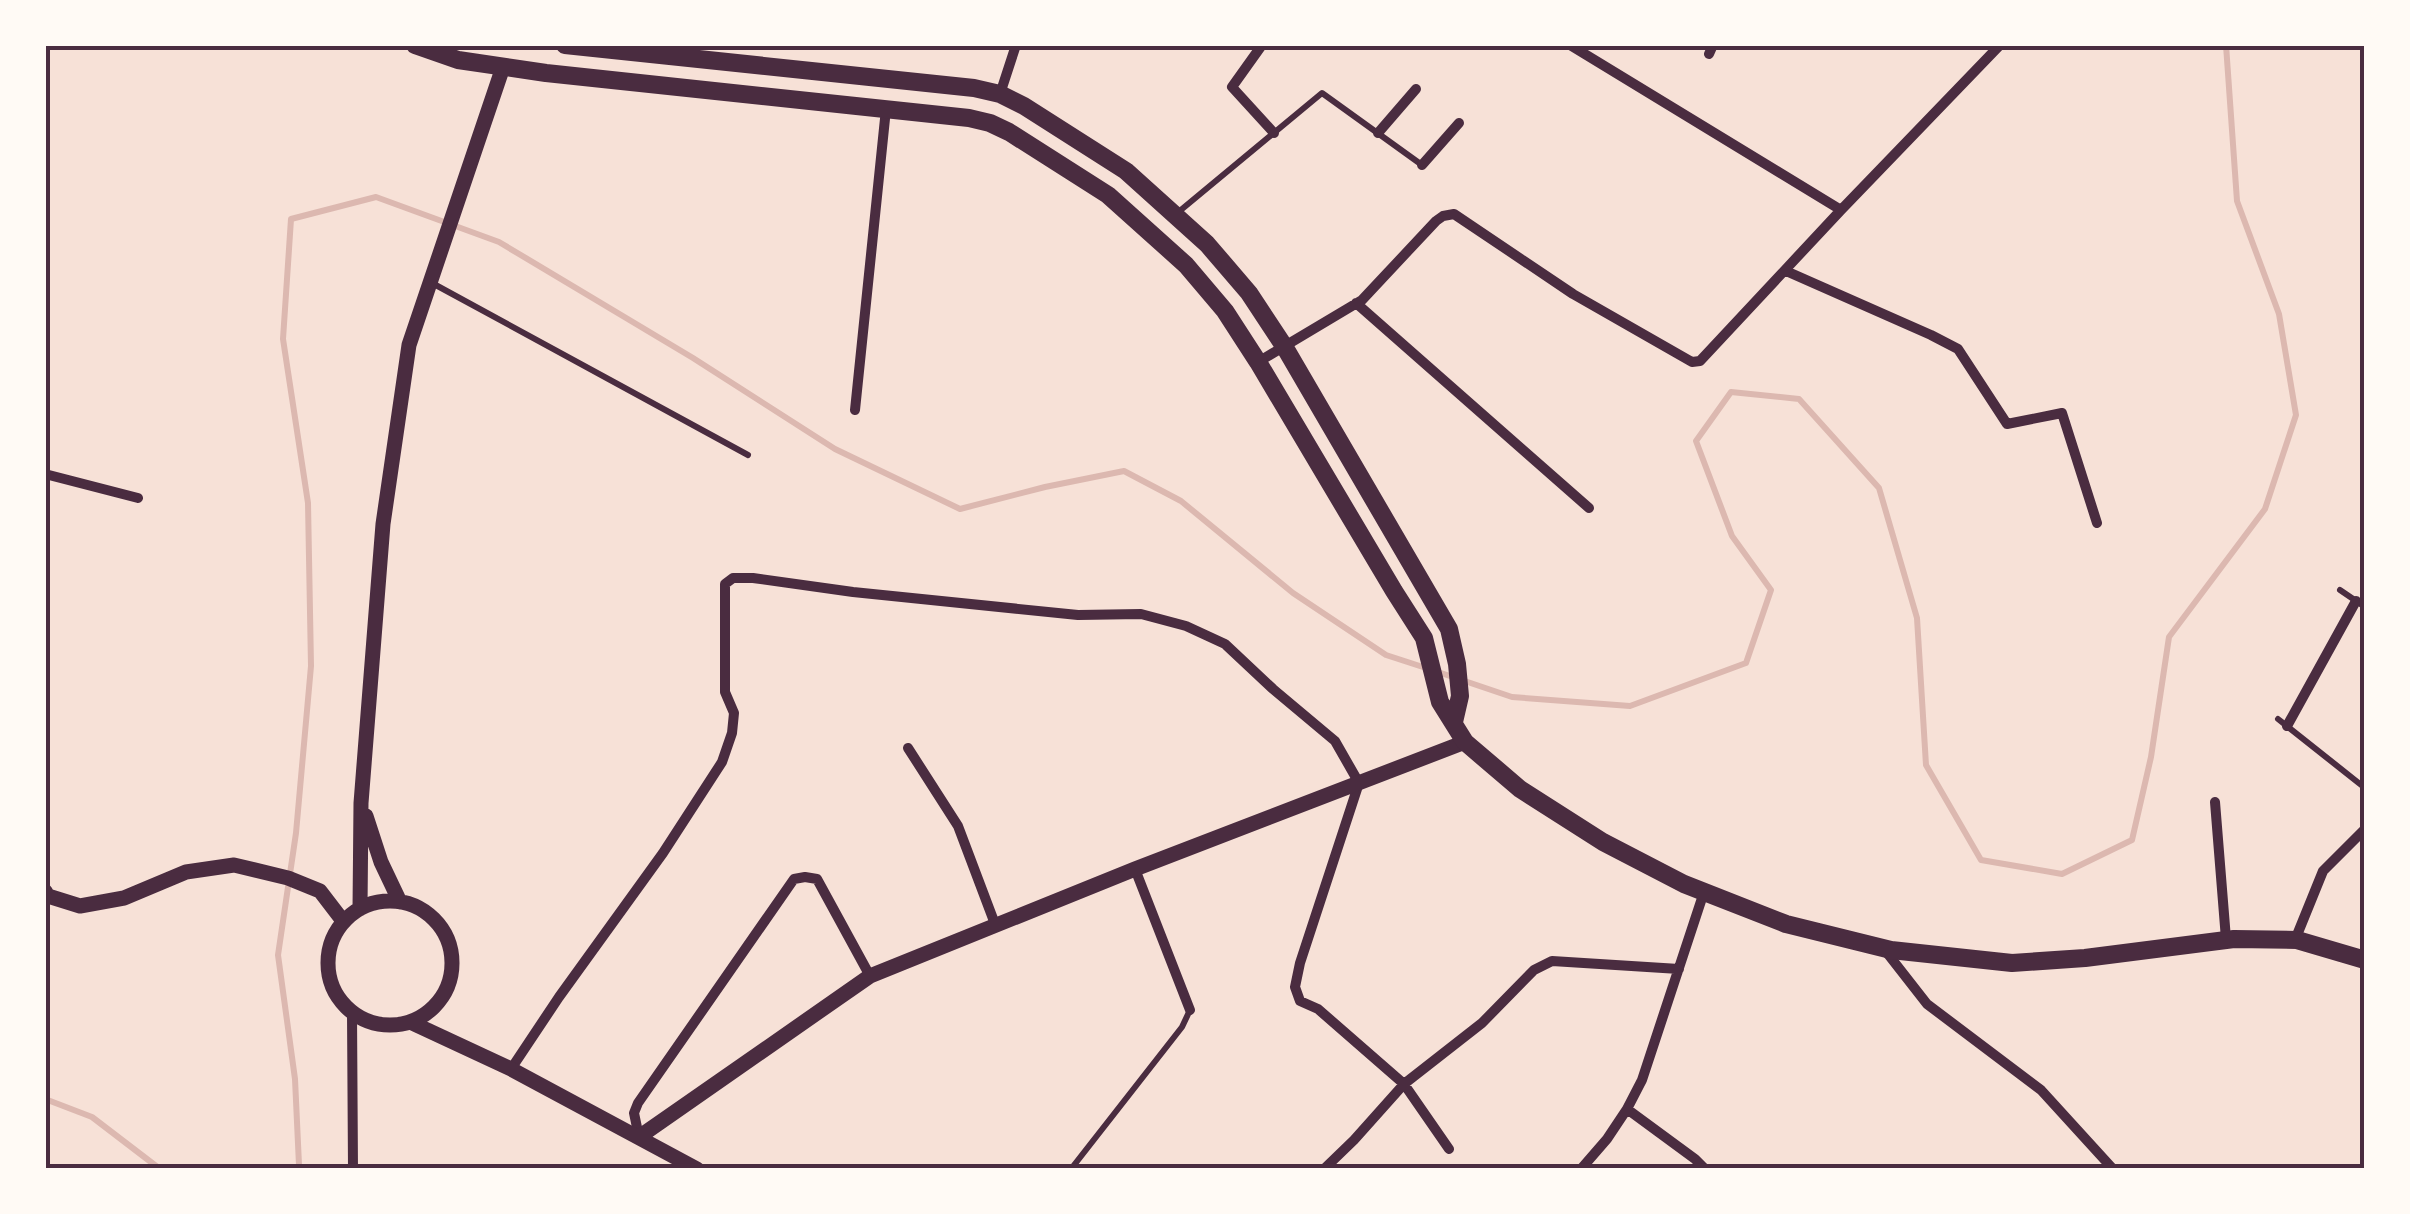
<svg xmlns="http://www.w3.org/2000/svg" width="2410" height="1214" viewBox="0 0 2410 1214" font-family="Literata,serif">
	<rect width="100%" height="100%" fill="#f7e1d7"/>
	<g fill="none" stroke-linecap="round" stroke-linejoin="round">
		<path stroke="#dcb8b0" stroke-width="6" d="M1438 672 1512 697 1630 706 1746 663 1771 590 1732 536 1696 441 1731 392 1799 399 1879 488 1917 618 1926 765 1981 860 2062 874 2132 840 2151 757 2169 637 2265 509 2296 415 2279 314 2237 201 2226 45
			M45 1099 92 1117 160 1169
			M297 1169 299 1165 295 1079 278 955 296 833 311 666 308 503 283 339 291 219 376 197 499 242 693 358 835 449 960 509 1045 487 1124 471 1181 501 1293 593 1386 655 1426 668"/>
		<path stroke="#4a2c40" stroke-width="6" d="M1176 214 1322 93 1422 165
			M432 283 748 455
			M2340 590 2365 607
			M2278 719 2365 788
			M1071 1169 1182 1027 1190 1010"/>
		<path stroke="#4a2c40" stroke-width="10" d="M1262 45 1232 87 1274 133
			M1570 45 1841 210
			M1709 54 1713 45
			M1000 94 1016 45
			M1378 133 1416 89
			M1422 165 1459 123
			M1786 271 1931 335 1958 349 2007 424 2062 413 2097 523
			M1356 303 1589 508
			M1258 362 1362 300 1436 221 1443 216 1454 214 1573 294 1692 362 1700 361 1841 210 2000 45
			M855 410 886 109
			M45 474 138 498
			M2287 726 2356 601
			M908 748 958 826 995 924
			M2215 802 2226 939
			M1135 869 1190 1010
			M2295 940 2323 871 2365 829
			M1884 949 1927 1004 2041 1090 2113 1169
			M352 1013 353 1169
			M511 1069 559 997 663 853 722 762 732 733 734 713 725 692V584L733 578H753L853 592 1078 615 1141 614 1186 626 1225 644 1273 689 1335 741 1359 783 1300 963 1295 987 1300 1001 1318 1009 1404 1084 1449 1149
			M1627 1109 1695 1159 1705 1169
			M639 1137 634 1113 638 1103 794 879 805 877 817 879 870 976
			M1324 1169 1354 1140 1404 1084 1482 1023 1534 970 1552 961 1679 969
			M1581 1169 1607 1139 1627 1109 1642 1080 1704 892"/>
		<path stroke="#4a2c40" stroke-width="15" d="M366 816 381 862 400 902
			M45 891 48 896 80 906 124 898 186 872 234 865 288 878 320 891 343 921
			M328 963a62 62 0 1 1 124 0a62 62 0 1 1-124 0Z
			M360 909 361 803 383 524 409 345 503 67
			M410 1022 511 1069 697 1169
			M639 1137 870 976 1135 869 1465 742"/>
		<path stroke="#4a2c40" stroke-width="18" d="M415 45 458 60 546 73 969 118 990 123 1009 132 1108 195 1186 265 1225 311 1258 362 1394 591 1424 638 1440 702 1465 742 1520 789 1603 842 1684 884 1786 924 1891 950 2012 963 2085 958 2234 939 2297 940 2365 960
			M565 45 974 88 1000 94 1024 106 1126 171 1207 244 1249 293 1284 346 1449 629 1457 664 1460 696 1454 722"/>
	</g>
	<rect width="2410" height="1214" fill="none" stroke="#fffaf5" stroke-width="95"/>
	<rect x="48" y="48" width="2314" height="1118" fill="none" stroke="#4a2c40" stroke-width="4"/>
</svg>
